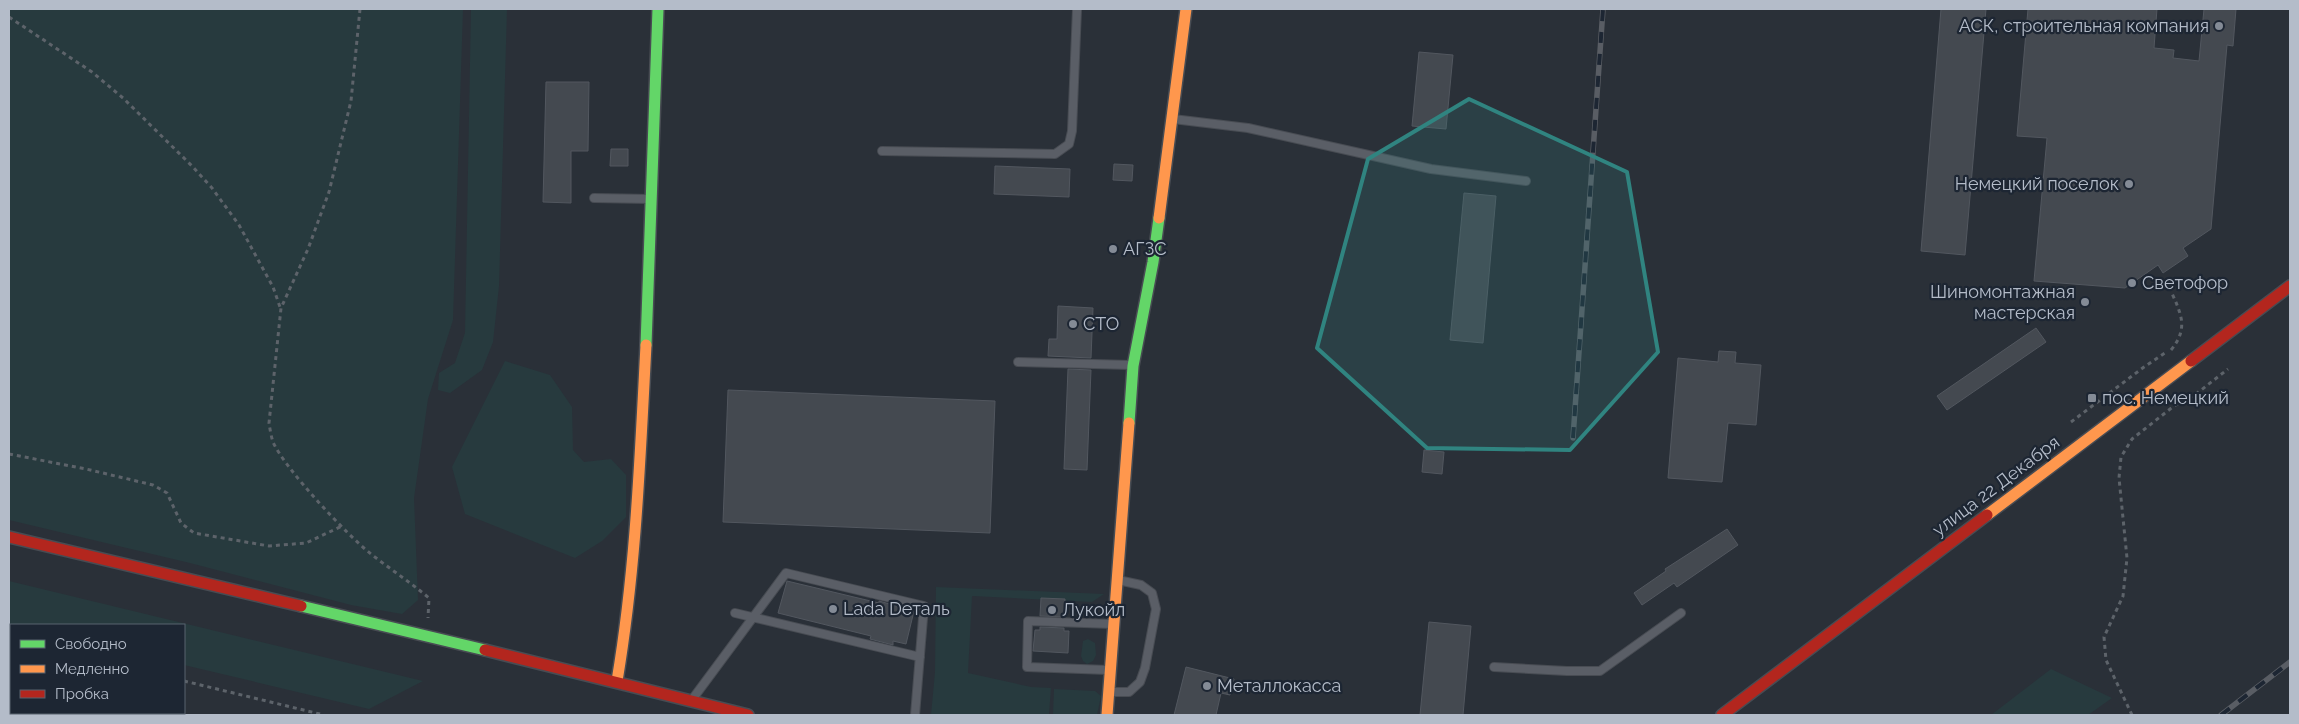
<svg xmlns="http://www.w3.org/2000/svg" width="2299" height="724" viewBox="0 0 2299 724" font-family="Raleway,sans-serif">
	<rect width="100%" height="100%" fill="#2a3038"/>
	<path fill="#273a3e" d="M9 9H463L453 320 428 399 414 498 418 600 402 614 351 605 190 563 9 520Z
		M471 9H507L499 286 493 342 482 370 450 393 438 390 439 373 455 363 465 333Z
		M505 361 550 375 572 407 573 450 584 462 611 459 626 475V517L602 541 575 558 465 514 452 467Z
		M9 581 423 681 369 709 184 665V625L9 624Z
		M936 587 1104 594 1092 602 972 596 968 673 1031 687 1051 688 1049 714 931 715 935 672Z
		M1088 639 1095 643 1096 655 1093 661 1087 664 1083 661 1081 656 1083 641Z
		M2051 669 2112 698 2088 715H1991Z
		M1054 689 1095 691 1101 696 1097 715 1053 714Z"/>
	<path fill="#444950" stroke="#52575f" d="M1941 9H1986L1965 255 1921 251Z
		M2028 9H2157L2154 48 2174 50 2173 58 2199 61 2204 9H2236L2233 46 2227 45 2211 229 2183 248 2188 256 2163 273 2158 265 2125 288 2034 281 2047 138 2017 136Z
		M1419 52 1453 55 1446 129 1412 126Z
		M546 82H589L588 151H571V203L543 202Z
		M611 149H628V166H610Z
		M1114 164 1133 165 1132 181 1113 180Z
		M995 166 1070 169 1069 197 994 194Z
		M1464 193 1496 196 1483 343 1450 340Z
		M1058 306 1093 308 1091 358 1048 356 1049 339H1057Z
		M2036 328 2046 342 1947 410 1937 396Z
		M1719 351 1736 352 1735 363 1761 365 1756 425 1728 423 1722 482 1668 478 1678 358 1718 362Z
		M1068 369 1091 370 1087 470 1064 469Z
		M728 390 995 401 990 533 723 522Z
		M1424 450 1444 452 1442 474 1422 472Z
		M1727 529 1738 545 1677 587 1674 583 1642 605 1634 593 1666 571 1665 569Z
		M787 581 879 603V601L914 611 906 644 893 641V645L870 639 871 636 778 613Z
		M1041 598 1065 599V617L1040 616Z
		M1429 622 1471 626 1463 715H1420Z
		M1040 627 1064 628V631H1069L1068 653 1033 651 1035 630H1040Z
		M1186 667 1234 679 1230 695 1221 693 1216 715H1174Z"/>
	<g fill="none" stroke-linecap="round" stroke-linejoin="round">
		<g stroke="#484c53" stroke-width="10">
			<path id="lane" d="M1173 119 1248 128 1431 169 1526 181
				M882 151 1055 154 1069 144 1072 131 1077 9
				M594 198 650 199
				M1018 362 1131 365
				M735 613 920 657
				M1494 667 1567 671H1600L1681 613
				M1108 670 1027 667 1028 621 1112 624
				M1111 692H1129L1140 682 1145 668 1156 609 1152 593 1141 585 1118 580
				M694 697 786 573 924 606 915 715"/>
		</g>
		<g stroke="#484c53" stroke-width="14">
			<path id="fast" d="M646 345 658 9
				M1129 423 1133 366 1153 262 1159 218
				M301 606 485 650"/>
		</g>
		<g stroke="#484c53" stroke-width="14">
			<path id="slow" d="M1159 218 1186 9
				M1987 515 2191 361
				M617 681C636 568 640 459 646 345
				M1107 715 1129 423"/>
		</g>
		<g stroke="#484c53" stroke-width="14">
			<path id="jam" d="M2191 361 2290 286
				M9 537 301 606
				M485 650 748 715
				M1722 715 1987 515"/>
		</g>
		<path stroke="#5d636a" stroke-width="3" stroke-dasharray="4 4" stroke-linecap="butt" d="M360 9 351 101 329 192 308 249 281 308 269 423C270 429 271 436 273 442 285 469 347 535 371 554 390 569 410 582 429 598L428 618
			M9 17 92 72 123 98 192 166 212 188 239 225 273 287 280 307
			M2171 350C2189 328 2181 314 2171 291
			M2071 422 2144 367 2165 353
			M9 454 86 469 153 485 167 493 181 523 194 533 269 546 306 543 342 526
			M9 641H11
			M184 681 324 715
			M9 709 11 710
			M21 713 31 715
			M2132 715 2106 660 2104 637 2123 596 2127 558 2119 478 2121 457 2132 439 2174 406 2196 394 2228 369"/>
		<use href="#lane" stroke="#5a5e66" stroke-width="8"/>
		<use href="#fast" stroke="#63d668" stroke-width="11"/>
		<use href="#slow" stroke="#ff974d" stroke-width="11"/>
		<use href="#jam" stroke="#b3261e" stroke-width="11"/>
		<g stroke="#595d64" stroke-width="5.5">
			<path id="rail" d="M1573 438 1603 9
				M2221 715 2290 662"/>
		</g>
		<use href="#rail" stroke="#1d2633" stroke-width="4" stroke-dasharray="11" stroke-linecap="butt"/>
	</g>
	<path fill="#308480" fill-opacity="0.2" stroke="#308480" stroke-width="4" stroke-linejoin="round" d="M1469 99 1627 172 1658 352 1570 450 1427 448 1317 348 1368 159Z"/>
	<g fill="#848b96" stroke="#1d2633" stroke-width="2">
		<circle cx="2219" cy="26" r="5"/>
		<circle cx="2129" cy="184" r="5"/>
		<circle cx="1113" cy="249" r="5"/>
		<circle cx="2132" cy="283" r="5"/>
		<circle cx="2085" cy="302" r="5"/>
		<circle cx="1073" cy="324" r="5"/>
		<rect x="2087" y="393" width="10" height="10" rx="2.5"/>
		<circle cx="833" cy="609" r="5"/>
		<circle cx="1052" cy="610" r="5"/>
		<circle cx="1207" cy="686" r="5"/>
	</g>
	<g text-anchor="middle" stroke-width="4.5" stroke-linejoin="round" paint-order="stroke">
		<g font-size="18" fill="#b4bcc9" stroke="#1d2633" text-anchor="start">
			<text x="2209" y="32" text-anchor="end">АСК, строительная компания</text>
			<text x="2119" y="190" text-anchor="end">Немецкий поселок</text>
			<text x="1123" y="255">АГЗС</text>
			<text x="2142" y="289">Светофор</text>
			<text x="2075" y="298" text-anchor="end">Шиномонтажная<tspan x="2075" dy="21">мастерская</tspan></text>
			<text x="1083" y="330">СТО</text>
			<text x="2102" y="404">пос. Немецкий</text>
			<text x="843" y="615">Lada Dеталь</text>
			<text x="1062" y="616">Лукойл</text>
			<text x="1217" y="692">Металлокасса</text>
		</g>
		<g font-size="18" fill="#b4bcc9" stroke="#1d2633">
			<text transform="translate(1996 486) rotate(-37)" y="6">улица 22 Декабря</text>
		</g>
	</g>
	<rect width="2299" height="724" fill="none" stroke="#b4bcc9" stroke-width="20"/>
	<rect x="10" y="624" width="175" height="90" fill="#1d2633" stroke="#59626f"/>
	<rect x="20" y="640" width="25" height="8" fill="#63d668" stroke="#59626f"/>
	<text x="55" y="649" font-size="15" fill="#b4bcc9">Свободно</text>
	<rect x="20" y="665" width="25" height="8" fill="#ff974d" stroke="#59626f"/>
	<text x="55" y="674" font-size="15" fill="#b4bcc9">Медленно</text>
	<rect x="20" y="690" width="25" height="8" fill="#b3261e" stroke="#59626f"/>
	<text x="55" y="699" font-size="15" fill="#b4bcc9">Пробка</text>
</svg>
